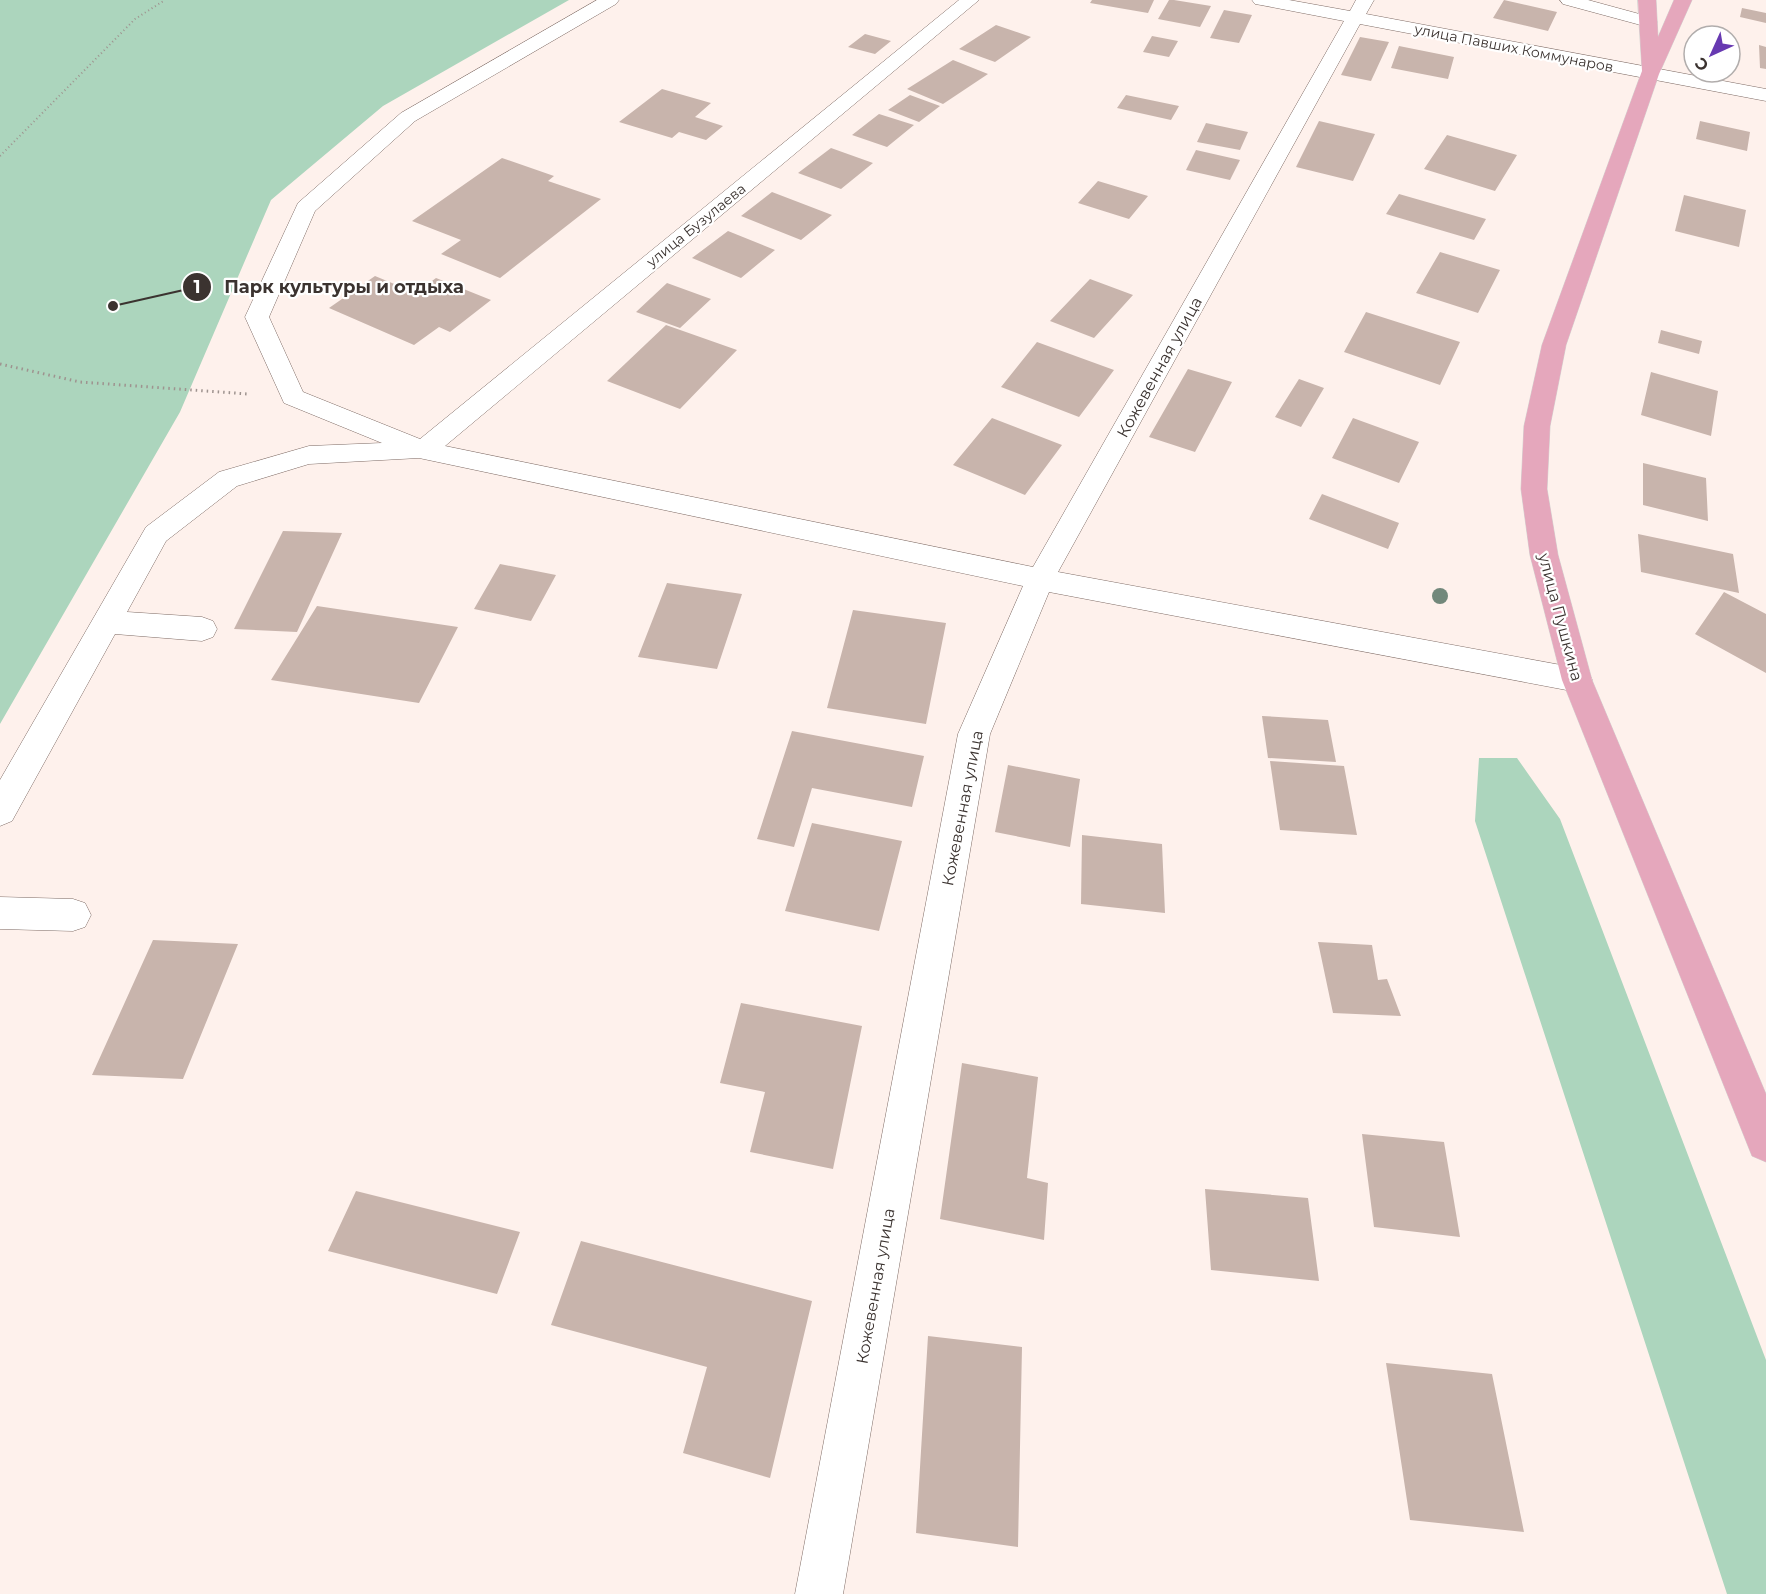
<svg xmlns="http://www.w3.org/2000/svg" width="1766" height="1594" viewBox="0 0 1766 1594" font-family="Montserrat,sans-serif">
	<rect width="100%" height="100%" fill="#fef1ec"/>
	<path fill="#acd5bd" d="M0 0H569L383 106 271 200 180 412 0 724Z
		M1479 758H1517L1560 819 1766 1360V1594H1727L1475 821Z"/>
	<path fill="#c8b4ac" d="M1092 0H1154L1148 13 1090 3Z
		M1169 0H1174L1211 6 1200 27 1158 19Z
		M1504 0 1557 12 1548 31 1493 18Z
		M1742 8 1766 13V23L1740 17Z
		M1224 10 1252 15 1239 43 1210 38Z
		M996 25 1031 37 995 62 959 49Z
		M865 34 891 41 875 54 848 47Z
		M1152 36 1178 41 1169 57 1143 52Z
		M1360 37 1389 42 1371 81 1341 75Z
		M1759 45 1766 47V69L1760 68Z
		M1399 46 1454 57 1448 79 1391 68Z
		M953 60 988 74 943 104 907 89Z
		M662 89 711 103 695 117 723 126 706 140 679 132 672 138 619 122Z
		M910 95 940 106 919 122 888 110Z
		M1126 95 1179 106 1171 120 1117 108Z
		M879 114 914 125 887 147 852 135Z
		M1319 121 1375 134 1353 181 1296 167Z
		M1700 121 1750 132 1747 151 1696 139Z
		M1206 123 1248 132 1240 150 1197 142Z
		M1447 135 1517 155 1495 191 1424 169Z
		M831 148 873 163 841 189 798 173Z
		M1196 150 1240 160 1230 180 1186 170Z
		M502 158 554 176 548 181 601 199 500 278 441 254 461 240 412 221Z
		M1098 181 1148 196 1129 219 1078 203Z
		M772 192 832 215 801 240 741 216Z
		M1399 194 1486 219 1474 240 1386 214Z
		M1684 195 1746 210 1739 247 1675 231Z
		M728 231 775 250 741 278 692 258Z
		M1440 252 1500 270 1478 313 1416 293Z
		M375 276 416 293 436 278 491 300 450 332 439 327 414 345 329 308Z
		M1090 279 1133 295 1094 338 1050 321Z
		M667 283 711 299 680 328 636 312Z
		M1366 312 1460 342 1440 385 1344 352Z
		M666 325 737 350 680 409 607 381Z
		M1661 330 1702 341 1699 354 1658 343Z
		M1037 342 1114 370 1079 417 1001 387Z
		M1188 369 1232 382 1195 452 1149 437Z
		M1651 372 1718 391 1711 436 1641 415Z
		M1299 379 1324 388 1301 427 1275 417Z
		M992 418 1062 445 1025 495 953 465Z
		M1353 418 1419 442 1399 483 1332 458Z
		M1643 463 1706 478 1708 521 1643 505Z
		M1322 494 1399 523 1388 549 1309 519Z
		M283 531 342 533 297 632 234 629Z
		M1638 534 1733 554 1739 593 1641 572Z
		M500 564 556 575 531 621 474 609Z
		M667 583 742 594 717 669 638 657Z
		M1724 592 1766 614V673L1695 634Z
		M317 606 458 627 419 703 271 680Z
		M853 610 946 623 926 724 827 708Z
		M1262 716 1328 720 1336 762 1268 758Z
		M792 731 924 756 912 807 812 788 794 847 757 839Z
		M1270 761 1344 766 1357 835 1280 830Z
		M1008 765 1080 779 1070 847 995 832Z
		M812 823 902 841 879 931 785 911Z
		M1082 835 1162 844 1165 913 1081 904Z
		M153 940 238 944 183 1079 92 1075Z
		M1318 942 1372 945 1378 980 1387 979 1401 1016 1333 1013Z
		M741 1003 862 1026 833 1169 750 1152 765 1092 720 1083Z
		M962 1063 1038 1077 1027 1178 1048 1183 1044 1240 940 1219Z
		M1362 1134 1444 1142 1460 1237 1374 1227Z
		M1205 1189 1308 1198 1319 1281 1211 1270Z
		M356 1191 520 1232 497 1294 328 1251Z
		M581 1241 812 1301 770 1478 683 1453 707 1367 551 1325Z
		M928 1336 1022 1347 1018 1547 916 1533Z
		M1386 1363 1492 1374 1524 1532 1410 1520Z"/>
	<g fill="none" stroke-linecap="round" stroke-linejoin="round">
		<g stroke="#7f6c66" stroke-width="1">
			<path id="minor" d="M597 0H619L616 4 415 121 315 211 269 317 303 392 420 439 959 0H979L445 446 1033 567 1344 21 1261 5 1255 4 1252 0H1289L1350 11 1356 0H1374L1366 14 1766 89V101L1360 24 1058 572 1577 668 1588 671 1592 680 1588 689 1577 692 1049 592 990 734 843 1594H795L958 734 1023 586 419 458 309 464 237 486 166 541 127 612 202 617 213 621 217 629 213 637 202 641 115 634 12 821 0 826V780L146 527 219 472 309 446 382 443 284 403 245 317 298 203 401 113Z
				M1560 0H1588L1654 18 1657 22 1654 26 1648 27 1563 4Z
				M0 897 73 899 85 903 91 915 85 927 73 931 0 929Z"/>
		</g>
		<g stroke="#d4d2d1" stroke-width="1">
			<path id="major" d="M1638 0H1656L1658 37 1674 0H1692L1659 74 1566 345 1550 426 1547 489 1558 555 1592 680 1766 1094V1162L1752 1156 1562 680 1530 555 1521 489 1524 426 1542 345 1642 71Z"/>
		</g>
		<path stroke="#9e938f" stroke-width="2" stroke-dasharray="1 3" stroke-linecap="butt" d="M0 156 135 19 165 0"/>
		<path stroke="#9e938f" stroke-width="3" stroke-dasharray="1.5 4" stroke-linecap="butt" d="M0 364 80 382 248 394"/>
		<use href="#minor" fill="#fff" fill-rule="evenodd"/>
		<use href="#major" fill="#e5a7bc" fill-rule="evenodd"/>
	</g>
	<circle fill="#72887b" cx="1440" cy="596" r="8"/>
	<g text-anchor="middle" stroke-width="4.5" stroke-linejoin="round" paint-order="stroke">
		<g font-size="14" fill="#3b3330" stroke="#fff">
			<text transform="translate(1514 48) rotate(11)" y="5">улица Павших Коммунаров</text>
			<text transform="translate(696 225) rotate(-39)" y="5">улица Бузулаева</text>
		</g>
		<g font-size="16" fill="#3b3330" stroke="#fff">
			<text transform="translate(1159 367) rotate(-61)" y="6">Кожевенная улица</text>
			<text transform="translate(1561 617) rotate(75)" y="6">улица Пушкина</text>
			<text transform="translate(962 808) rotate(-79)" y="6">Кожевенная улица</text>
			<text transform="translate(875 1286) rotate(-80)" y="6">Кожевенная улица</text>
		</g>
	</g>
	<path fill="none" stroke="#3b3330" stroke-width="2" d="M113 306L197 287"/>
	<g fill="#3b3330" stroke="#fff" stroke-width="2">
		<circle cx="113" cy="306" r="6"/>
		<circle cx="197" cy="287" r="15"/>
	</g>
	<g font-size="18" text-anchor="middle" font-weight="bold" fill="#fff">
		<text x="197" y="293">1</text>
	</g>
	<g font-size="18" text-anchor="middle" font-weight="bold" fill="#3b3330" stroke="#fff" stroke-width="4.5" stroke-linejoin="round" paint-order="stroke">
		<text x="344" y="293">Парк культуры и отдыха</text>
	</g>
	<g transform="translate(1712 54) rotate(225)"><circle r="28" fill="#ffffff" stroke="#b1adac" stroke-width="1.5"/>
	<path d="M0-4.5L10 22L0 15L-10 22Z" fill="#6739b1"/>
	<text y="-9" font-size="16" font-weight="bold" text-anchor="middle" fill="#3b3330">С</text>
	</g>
</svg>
